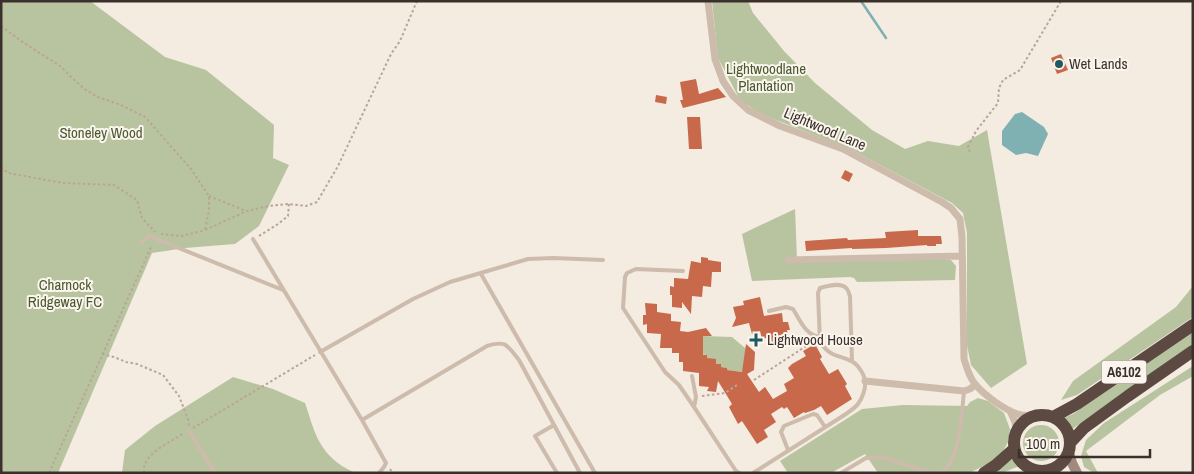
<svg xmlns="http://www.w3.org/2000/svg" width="1194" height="474" viewBox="0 0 1194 474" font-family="'Archivo Narrow',sans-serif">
	<rect width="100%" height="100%" fill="#f4ebe1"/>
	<path fill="#b8c4a0" d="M1 1H90L165 57 206 70 274 125 273 158 289 165 259 226 235 244 185 248 152 253 58 473H1Z
		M712 1H748L753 13 784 51 815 83 872 130 905 149 928 141 959 146 987 130 1027 364 991 388 971 365 967 345V233L963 213 952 203 850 149 761 114 740 100 718 58Z
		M795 209 797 259 951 260 956 266 955 280 857 282 854 278 850 277 752 281 742 234Z
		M1193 286V317L1077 395 1061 400 1073 381 1176 307Z
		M1193 331V345L1071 430 1070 427 1063 418 1073 414Z
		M701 333 704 336 732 337 751 353 749 366 741 372 727 370V368L721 367V364H716L707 358V355L697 354Z
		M1193 366V376L1160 395 1086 451 1098 473H1094L1084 467 1081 456 1086 440 1104 423Z
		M233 377 273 389 305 403C314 429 317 449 342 466 347 469 351 471 356 473H122L125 450 155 426Z
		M978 398 988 401 1004 413 1010 429 1008 442 1001 455 990 463 969 473H878L865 454 831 473H788L780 461 862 409 903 405 967 406 970 402Z
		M1023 443a18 18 0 1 1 36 0a18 18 0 1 1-36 0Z
		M1013 457 1019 466 1002 473H990Z"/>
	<path fill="#7fb0b2" d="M1022 112 1044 127 1048 134 1038 156 1026 153 1016 155 1002 145V131L1015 114Z"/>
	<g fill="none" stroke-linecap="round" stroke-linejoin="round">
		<path stroke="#7fb0b2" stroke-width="2.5" d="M861 1 886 38"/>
	</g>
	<path fill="#c8694b" d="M1061 54 1068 70 1057 74 1051 58Z
		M696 79 699 94 718 88 726 97 683 108 680 100H683L680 82Z
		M656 95 667 97 666 104 655 102Z
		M687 117H700L702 149H689Z
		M845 170 853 174 849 182 841 178Z
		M918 230V236H941L942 244H936V246H927V245L886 248 852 249V248L806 251 805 241 847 238 848 240 886 238 885 232Z
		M701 257 708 258V260L721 262V272H712L711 287 703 286 702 297 692 296 691 314 682 302V308L672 307V295H670V286L674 287V278L688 279 691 261 701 263Z
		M760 297 764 316 782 313 783 322H788L790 330H787L790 342 773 345 770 337 762 339 760 331 752 334 749 323 732 327 736 318 733 307 744 305 743 301Z
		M645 303 657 304V312L671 314V321L681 322 680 331 688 332 706 328 712 336H703V355H707V358L716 359V364H721V367L727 368V370L742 372 746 344 755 352 754 370 747 374 759 392 765 387 773 399 787 391 784 384 794 378 788 368 792 364 806 356 803 351 815 344 822 357 820 359 829 374 838 369 847 384 845 386 852 399 827 415 821 406 814 410 805 413 804 412 794 418 787 407 784 409 782 407 771 414 776 422 764 430 768 437 757 444 742 421 738 424 729 407 732 404 718 381 716 392 707 391 709 387 699 386V373L683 371V362H679V353H672V348H660L661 334 647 333V324L643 325V315H646Z"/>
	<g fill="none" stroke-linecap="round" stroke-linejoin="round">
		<path stroke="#b9a596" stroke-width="2" stroke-dasharray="2.5 2.5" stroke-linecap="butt" d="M1 26 24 43 60 66 84 89 98 97 121 105 145 117 191 169 209 196V210L205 230
			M970 152 968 147 976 131 998 103 999 88 1003 80 1020 70 1061 1
			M1 167 8 173 63 183 114 185 137 200 142 218 155 232
			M209 196 246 211
			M161 234 182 236 205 230 247 211 269 206 289 204 306 206 317 202 338 166 391 54 400 41 417 1
			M259 236 278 224 288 216 289 204
			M102 354 114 357 126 362 137 364 163 375 179 396 188 419 189 426
			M754 380 814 341
			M702 396 725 393 737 385
			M193 428 315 355
			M390 469 393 473
			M1 470 4 473
			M49 473 152 245
			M144 473C141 454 171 442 184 433"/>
		<path stroke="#cdbbac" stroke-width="4" d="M253 239 362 420 386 463 384 467 379 473
			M141 243 149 236 283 290
			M683 271 636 269 627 273 625 277 623 308 665 372 679 385 694 407 736 471 739 473
			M481 274 595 473
			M769 311 786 307 793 309C800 320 805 335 820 337
			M320 352 413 299 450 282 528 259 553 258 603 260
			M692 376 696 397 694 407
			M362 420 487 346C506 340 507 345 519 360L580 473
			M554 425 535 436 557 473
			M189 431 215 473
			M788 450 781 432 784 426 813 414 817 415 825 427
			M753 473 846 414C850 411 855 408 858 404 862 399 866 388 865 382 865 375 858 365 853 362 839 354 832 359 820 342L818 293 820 288C827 286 840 282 846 288 848 289 849 294 850 296L852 361
			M841 473 866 458 882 457 931 473
			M935 473C938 472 941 472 943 471 960 461 962 410 964 391"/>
		<path stroke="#cdbbac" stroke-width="7" d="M708 1 715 59 723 81 733 96 748 110 780 126 843 149 942 202 951 208 960 219 962 237 964 359C967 368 969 377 975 384 984 395 1007 412 1021 415 1026 416 1032 415 1037 416
			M788 260 962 256
			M865 381 964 391 970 389 975 385
			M1010 411 1015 422 1016 431"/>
		<path stroke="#a18a7d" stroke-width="10" d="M1069 452 1072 463 1077 473
			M1049 470 1055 473"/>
		<path stroke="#5c4a42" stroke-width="12" d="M1014 443a28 28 0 1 1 56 0a28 28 0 1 1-56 0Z
			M1053 417 1077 404 1193 325
			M1070 443 1084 428 1128 396 1193 351
			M984 473 996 465 1014 449"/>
	</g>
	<g fill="#1f5a5e" stroke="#fbf5ee" stroke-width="2">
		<circle cx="1059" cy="64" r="5"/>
		<path d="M753.5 332.5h5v5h5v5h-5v5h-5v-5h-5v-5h5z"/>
	</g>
	<g text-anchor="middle" stroke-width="4" stroke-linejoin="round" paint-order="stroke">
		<rect fill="#fbf5ee" stroke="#756b66" stroke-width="1" x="1101.5" y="360.5" width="45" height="23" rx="4"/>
		<g font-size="14" font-weight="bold" fill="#3b302b">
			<text x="1124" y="377">A6102</text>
		</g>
		<g font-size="15" fill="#3b302b" stroke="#fbf5ee" text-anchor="start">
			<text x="1069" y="69">Wet Lands</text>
			<text x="767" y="345">Lightwood House</text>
		</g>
		<g font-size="15" fill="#4a5a2e" stroke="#fbf5ee">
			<text x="766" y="74">Lightwoodlane<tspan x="766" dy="17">Plantation</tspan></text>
			<text x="101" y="138">Stoneley Wood</text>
			<text x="65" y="290">Charnock<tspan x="65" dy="17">Ridgeway FC</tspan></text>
		</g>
		<g font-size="15" fill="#3b302b" stroke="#fbf5ee">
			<text transform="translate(825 129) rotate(23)" y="5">Lightwood Lane</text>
		</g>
	</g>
	<rect width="1194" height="474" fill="none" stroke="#3b302b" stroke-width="5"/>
	<path d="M1019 449v8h131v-8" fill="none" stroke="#3b302b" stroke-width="2.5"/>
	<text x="1026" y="449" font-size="15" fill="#3b302b" stroke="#fbf5ee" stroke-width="4" paint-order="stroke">100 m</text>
</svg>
